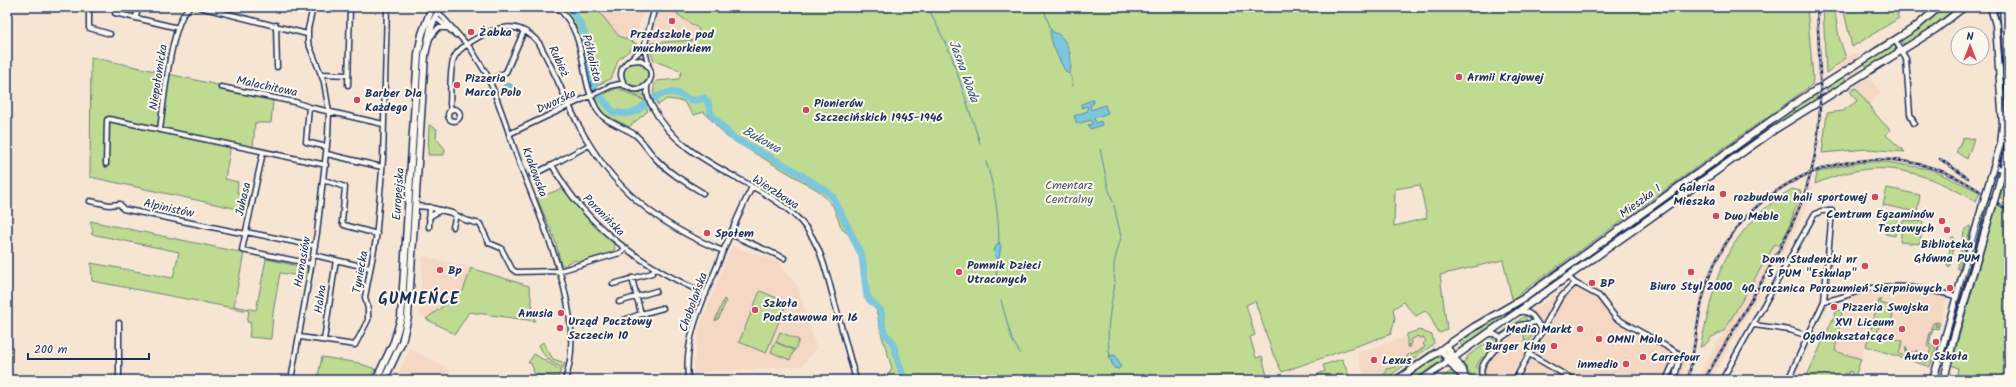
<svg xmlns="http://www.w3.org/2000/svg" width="2016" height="387" viewBox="0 0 2016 387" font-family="Kalam,sans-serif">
	<rect width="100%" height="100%" fill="#f7e5d4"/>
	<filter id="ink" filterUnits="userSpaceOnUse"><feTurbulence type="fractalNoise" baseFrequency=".025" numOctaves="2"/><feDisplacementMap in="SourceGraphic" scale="8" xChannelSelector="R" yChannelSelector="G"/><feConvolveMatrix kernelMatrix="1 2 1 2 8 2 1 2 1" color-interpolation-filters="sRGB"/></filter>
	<g filter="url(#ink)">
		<path fill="#f4d8c4" d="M645 7 634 41 619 36 595 8Z
			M660 7H679L678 14 699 29 695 40 650 43Z
			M1858 52 1860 56 1855 59 1866 77H1869L1881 93 1868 105 1856 88 1850 91 1856 85 1844 66 1838 69 1836 65 1854 53 1855 54Z
			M1809 171 1808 176 1781 190 1756 209 1741 225 1725 248 1713 271 1706 291 1690 380H1686L1701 296 1709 270 1722 246 1737 224 1756 204 1786 182Z
			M1805 185 1813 187 1801 219 1786 248 1710 380H1696L1775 244 1779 246 1788 230 1801 192 1804 191Z
			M732 246 764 257 765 252 767 253V258L779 261 780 266 798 286 816 348 803 366 693 373 699 328Z
			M423 256 471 268 463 291 426 319 419 314Z
			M1577 281 1602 295 1619 318 1687 353 1682 380H1510L1519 360 1508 380 1486 379 1483 376V368L1503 338 1521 326 1525 335 1526 343H1528L1538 327 1530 314 1532 311Z
			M1900 290 1930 293 1947 298 1938 329 1933 328 1929 344 1935 346 1930 367 1865 346 1861 359 1835 351 1843 304H1848L1850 298 1864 294Z
			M1419 332 1432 343 1376 380 1365 379 1357 353Z
			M411 348 451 371 449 375 446 374 442 380H412L397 375Z
			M1849 371 1853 372 1852 375 1854 376 1853 380H1842L1845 373Z"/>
		<path fill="#bfda91" stroke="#6d8478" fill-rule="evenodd" d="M560 7H595L619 36 637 44 618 60 613 75 609 80 592 87C585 58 580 30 560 7Z
			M679 7H1807L1813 78 1812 85 1512 299 1503 260 1440 275 1447 329 1441 333 1438 332 1429 314 1425 311 1416 316 1403 302 1393 309 1395 319 1391 334 1282 372 1273 354 1255 301 1246 305 1255 335 1250 337 1256 358 1262 356 1268 380H885L892 368 881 333 875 304 868 296 864 284 862 256 853 238 842 229 833 206 819 191 727 137 704 112 694 115 683 101 667 99 658 105C653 96 652 91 656 81L679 79 682 71 654 61 649 48 650 43 695 40 699 29 677 14ZM1420 185 1427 218 1394 226 1395 189Z
			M1823 7H1834L1839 37 1846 58 1826 73Z
			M1843 7H1906L1897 15 1899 18 1852 47Z
			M1943 7H1957L1926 32 1907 44 1902 43V38L1922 27Z
			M1925 17 1869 52 1875 47Z
			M1893 45 1896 47 1895 51 1867 68 1864 62Z
			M91 57 218 85V89L273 100 271 123H255L253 148 231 144 225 179 238 182 237 193 250 196 247 211 90 177Z
			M624 74a12 12 0 1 1 24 0a12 12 0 1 1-24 0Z
			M1843 75 1846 80 1827 93V86Z
			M615 85 639 91 646 99 645 100Z
			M1817 85 1816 86 1699 168Z
			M617 88 643 100 648 111 629 127 604 114 594 99Z
			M1856 88 1877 116 1890 130 1886 135 1905 152 1867 149 1822 153 1827 113 1843 111 1857 101 1850 91Z
			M1817 92V99L1775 126 1657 210 1655 207Z
			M429 125 437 129 436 138 445 149 444 155H428Z
			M1964 137 1974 139 1967 159 1956 152Z
			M1886 162 1930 169 1980 192 1976 201C1917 169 1879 156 1815 184L1817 173C1839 165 1862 161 1886 162Z
			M1696 169V171L1652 203V201Z
			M2006 187 2009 189V204L2000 197 2002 188Z
			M563 188 581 211 613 243 615 248 613 252 580 262 575 260 567 263V266H565L561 264 555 240 537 198Z
			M1887 188 1920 195 1917 212 1883 205Z
			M1792 189 1801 191 1788 230 1779 246 1775 244 1724 331 1712 337 1705 345 1700 347C1706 325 1710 301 1717 279 1730 241 1758 209 1792 189Z
			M1997 204 2009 213V380H1956L1958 368 1951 365Z
			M1649 211 1651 214 1463 347 1459 342 1511 310Z
			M1887 213 1898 214 1895 236 1885 234Z
			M1903 220 1923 222 1920 244 1900 242Z
			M1983 220H1984L1951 334H1950Z
			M90 221 244 253 234 306 256 310 266 259 308 268 307 277 280 273 273 313 271 339 249 337 251 323 247 322 249 311 92 281 91 263 173 278 179 252 91 234 93 231Z
			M1969 226 1971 227 1959 270 1957 268 1963 240 1961 238 1963 239 1964 232Z
			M1607 233 1601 240 1529 291 1537 283Z
			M1952 237H1954C1952 248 1954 258 1949 267L1947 265Z
			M471 268 529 286 535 321 469 312 455 334 426 319 463 291Z
			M760 291 787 302 766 353 739 342Z
			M724 299 726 301 719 318 715 321Z
			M1879 300H1881L1880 303 1895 307 1893 313 1888 311 1887 312 1893 314 1891 322 1881 319 1877 333 1903 341 1899 354 1918 360 1919 357 1905 353 1906 347V350L1915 353 1916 350 1922 353 1921 361 1927 362 1931 348 1927 346 1930 332H1932L1933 329H1931L1933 323 1936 322 1935 326 1937 327V322L1940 323 1938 329 1933 328 1929 344 1936 347 1930 367 1866 346Z
			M1837 310 1842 311 1835 351 1861 359 1855 377 1852 375V372L1849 371 1848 374 1845 373 1842 380H1805Z
			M1526 315V322L1518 324 1504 334H1500Z
			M1535 324 1538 327 1535 329 1528 343H1526L1522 329 1527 325Z
			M1419 330 1432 335 1434 343 1430 347 1410 361 1406 357 1410 353 1412 355 1425 347 1423 344 1426 341 1423 337 1420 339 1418 336 1410 340 1412 344 1408 345 1411 347H1407V334Z
			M780 332 799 340 795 350 776 342Z
			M1496 337 1498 340 1497 344 1494 343 1489 348 1491 350 1484 358 1482 357 1476 367 1479 370 1482 380H1476L1463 364 1469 355Z
			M543 342 553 359 565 363 563 368C550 363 544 357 539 345Z
			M775 342 794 350 790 360 771 352Z
			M1435 348C1432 354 1396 380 1389 380Z
			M534 354 561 370 558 377 535 375 531 363H528Z
			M322 357 359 363 375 369 369 380H317Z
			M1438 357 1441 358V361L1413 380H1401Z
			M1406 358 1409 362 1384 380H1376L1386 373V369L1397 367Z
			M1342 359 1351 380H1319L1318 374 1325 371 1323 365Z
			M1452 371 1458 376 1457 380H1437Z"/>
		<path fill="#7cc7dc" stroke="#558aaa" d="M1050 28C1053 33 1055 32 1059 35 1069 42 1074 63 1069 74L1066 72C1059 59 1050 44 1050 28Z
			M502.5 89a5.5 5.5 0 1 1 11 0a5.5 5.5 0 1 1-11 0Z
			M1093 100 1094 103 1090 105 1091 110 1105 105 1108 113 1094 118 1096 123 1101 121 1102 125 1090 129 1088 125 1093 124 1091 120 1077 124 1074 116 1088 111 1087 106 1082 108 1081 104Z
			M999 242 1001 246 999 258 996 259C993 252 994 248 999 242Z
			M1115 355 1121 365 1119 369 1114 368 1109 356Z"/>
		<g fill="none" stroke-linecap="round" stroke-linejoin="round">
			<path stroke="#558aaa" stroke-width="1" d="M928 7 952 57 980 143
				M1043 7 1050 27
				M1070 72 1073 86
				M1100 149 1108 187 1113 202
				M986 162C995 189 999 216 999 244
				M996 259 997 285
				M1114 273V263L1121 237 1114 205
				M1001 300 1012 340 1020 353
				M1110 356C1107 340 1108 322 1111 306 1112 294 1117 286 1114 275"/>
			<path stroke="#7cc7dc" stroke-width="7" d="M570 7 581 25 586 38 595 89 613 112C642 119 641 101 663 94 679 88 684 101 695 100 697 100 701 99 704 98L708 102 711 114 732 137 788 167 825 190 833 197 862 256 867 297 881 311 883 328 885 334 892 341 904 380"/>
			<g stroke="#1b2f5e" stroke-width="7">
				<path id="street" d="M89 7V28L110 34
					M200 7 307 34
					M557 7C589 36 578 74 596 108 603 122 622 126 634 134 642 139 648 151 656 159 669 173 687 183 703 193
					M449 9 452 7
					M438 12 471 49 486 73C500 103 509 136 521 167 543 225 588 319 565 380
					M115 13 178 28
					M435 17 456 35
					M136 18 138 7
					M276 25 277 67
					M430 38 438 28H447
					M1895 40 1906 59 1910 114 1914 123
					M630 61 641 60 649 67C653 75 651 84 642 88 638 90 634 90 630 88 626 86 623 83 622 79 616 63 639 57 644 45
					M648 63 644 47 655 7
					M322 74 348 75
					M489 81 506 72 524 31
					M648 83C645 91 648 99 652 106 680 162 747 175 792 213 820 236 826 271 835 304 842 329 849 355 856 380
					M348 85 350 7
					M221 87 295 102 309 107 383 124
					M309 107 306 142 327 147
					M448 115a6 6 0 1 1 12 0a6 6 0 1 1-12 0Z
					M451 110 450 104C451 90 449 71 454 58 457 50 466 45 472 41 496 26 518 19 539 43 554 70 565 99 579 126 612 189 658 225 723 251
					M160 130C163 108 171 18 190 7
					M509 134 611 86 620 84 626 86
					M263 152 242 250 312 264
					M327 154 382 167
					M106 164 107 120 109 119 326 165
					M552 165 589 145
					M1994 167 2009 171
					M532 175 552 165C586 227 642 266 706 294
					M324 180 345 187 342 222 344 225 377 234
					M90 201 109 205 120 204 123 209 246 234
					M416 206 428 207 452 213 465 220 480 224 489 243 501 248 512 269 516 272 559 271 620 253 625 249
					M429 217 441 210
					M429 227 430 207
					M453 227 456 215
					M246 232 315 246
					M730 234 784 258
					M314 255 370 268
					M1575 283 1599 296 1616 318 1678 353 1679 361 1674 380
					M613 284 652 273 654 269
					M1824 301C1839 300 1852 292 1866 289 1898 283 1926 289 1956 296
					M619 302 656 291
					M1520 312C1532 310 1536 321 1542 330
					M641 314 663 308
					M624 320 641 314 632 278
					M119 323V380
					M1754 325 1790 330 1808 336
					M300 337 355 345 368 320V309L365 297 376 239 383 159 387 7
					M1501 338 1520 325 1537 322
					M324 340 336 260
					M1529 354 1574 380
					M53 380 65 378 89 380
					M291 380 317 233 328 135 329 112 324 82 308 42V29L313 7
					M688 380C684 338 702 303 717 266 728 239 739 213 752 187
					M1484 380C1473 363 1499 352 1501 338L1494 334H1488
					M1515 380 1560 298 1575 283 1568 277
					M1666 380 1678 353
					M1722 380 1814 215 1821 211H1832L1824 301 1788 380"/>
			</g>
			<g stroke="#1b2f5e" stroke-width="9">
				<path id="secondary" d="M2003 7 2009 89
					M1990 180 2001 144 2003 125 1996 25 1991 7
					M1999 184 2009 147
					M1446 346 1463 371 1465 378
					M1441 350 1455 369 1468 380
					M376 380 394 342 401 318 418 54 422 34 432 7
					M384 380 402 342 408 317 425 55 432 24 441 7
					M1933 380 1982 208
					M1944 380 1954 337 1992 208"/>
			</g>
			<g stroke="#1b2f5e" stroke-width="9">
				<path id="primary" d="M1397 380 1474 327 1524 298 1797 102 1917 26 1939 7
					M1422 380 1774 130 1936 29 1964 7"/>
			</g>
			<use href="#street" stroke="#fbf7ec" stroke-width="4"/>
			<use href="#secondary" stroke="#fbf7ec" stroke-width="6"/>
			<use href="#primary" stroke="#fbf7ec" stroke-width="6"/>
			<path stroke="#1b2f5e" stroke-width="1" d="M1937 380 1972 249 2005 139 2006 121 1999 20 1996 7"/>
			<g stroke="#1b2f5e" stroke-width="2.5">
				<path id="rail" d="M1940 159 1968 178
					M1688 380C1697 341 1697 300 1715 263 1754 180 1850 140 1936 169 1963 178 1986 195 2009 211
					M1704 380C1722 349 1740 319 1758 288 1782 246 1806 204 1815 155 1824 106 1819 56 1817 7"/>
			</g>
			<use href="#rail" stroke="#fbf7ec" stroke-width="1" stroke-dasharray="3" stroke-linecap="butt"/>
			<g stroke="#1b2f5e" stroke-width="9" stroke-linecap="butt">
				<path id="secondary-bridge" d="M1982 208 1990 180
					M1992 208 1999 184"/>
			</g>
			<use href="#secondary-bridge" stroke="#fbf7ec" stroke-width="6"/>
		</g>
	</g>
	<g fill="#d1495b" stroke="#fbf7ec" stroke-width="1.5">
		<circle cx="672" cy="21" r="4"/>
		<circle cx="471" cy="32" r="4"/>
		<circle cx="1459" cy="77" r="4"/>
		<circle cx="457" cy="85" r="4"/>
		<circle cx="357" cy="100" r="4"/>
		<circle cx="806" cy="110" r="4"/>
		<circle cx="1723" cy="194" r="4"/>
		<circle cx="1875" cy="197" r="4"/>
		<circle cx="1716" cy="216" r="4"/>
		<circle cx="1942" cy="221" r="4"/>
		<circle cx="1947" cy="230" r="4"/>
		<circle cx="707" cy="233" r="4"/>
		<circle cx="1865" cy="266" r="4"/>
		<circle cx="440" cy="270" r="4"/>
		<circle cx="959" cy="272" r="4"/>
		<circle cx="1691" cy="272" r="4"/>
		<circle cx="1592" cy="283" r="4"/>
		<circle cx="1950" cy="288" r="4"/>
		<circle cx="1834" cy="307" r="4"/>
		<circle cx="755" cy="310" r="4"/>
		<circle cx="561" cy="313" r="4"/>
		<circle cx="560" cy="328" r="4"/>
		<circle cx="1580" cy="329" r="4"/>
		<circle cx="1902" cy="329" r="4"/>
		<circle cx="1599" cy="339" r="4"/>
		<circle cx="1936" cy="342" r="4"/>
		<circle cx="1554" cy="346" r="4"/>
		<circle cx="1643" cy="357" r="4"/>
		<circle cx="1374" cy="360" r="4"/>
		<circle cx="1626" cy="364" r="4"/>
	</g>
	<g text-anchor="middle" stroke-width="4" stroke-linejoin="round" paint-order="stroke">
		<g font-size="12" font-weight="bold" fill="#1b2f5e" stroke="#fbf7ec" text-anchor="start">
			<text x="479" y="36">Żabka</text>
			<text x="672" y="38" text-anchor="middle">Przedszkole pod<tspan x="672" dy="14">muchomorkiem</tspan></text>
			<text x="1467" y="81">Armii Krajowej</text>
			<text x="465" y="82">Pizzeria<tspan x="465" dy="14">Marco Polo</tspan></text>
			<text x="365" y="97">Barber Dla<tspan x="365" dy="14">Każdego</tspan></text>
			<text x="814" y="107">Pionierów<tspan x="814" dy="14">Szczecińskich 1945-1946</tspan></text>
			<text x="1715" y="191" text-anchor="end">Galeria<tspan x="1715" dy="14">Mieszka</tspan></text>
			<text x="1867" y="201" text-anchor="end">rozbudowa hali sportowej</text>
			<text x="1934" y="218" text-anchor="end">Centrum Egzaminów<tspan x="1934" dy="14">Testowych</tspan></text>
			<text x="1724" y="220">Duo Meble</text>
			<text x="715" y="237">Społem</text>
			<text x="1947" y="248" text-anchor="middle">Biblioteka<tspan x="1947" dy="14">Główna PUM</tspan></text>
			<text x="1857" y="263" text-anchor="end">Dom Studencki nr<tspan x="1857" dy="14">5 PUM "Eskulap"</tspan></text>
			<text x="967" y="269">Pomnik Dzieci<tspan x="967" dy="14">Utraconych</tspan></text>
			<text x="448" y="274">Bp</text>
			<text x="1600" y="287">BP</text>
			<text x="1691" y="290" text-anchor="middle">Biuro Styl 2000</text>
			<text x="1942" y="292" text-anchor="end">40. rocznica Porozumień Sierpniowych</text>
			<text x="763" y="307">Szkoła<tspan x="763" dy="14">Podstawowa nr 16</tspan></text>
			<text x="1842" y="311">Pizzeria Swojska</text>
			<text x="553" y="317" text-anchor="end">Anusia</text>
			<text x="568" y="325">Urząd Pocztowy<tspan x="568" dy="14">Szczecin 10</tspan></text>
			<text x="1894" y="326" text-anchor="end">XVI Liceum<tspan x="1894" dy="14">Ogólnokształcące</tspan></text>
			<text x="1572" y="333" text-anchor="end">Media Markt</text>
			<text x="1607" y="343">OMNI Molo</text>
			<text x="1546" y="350" text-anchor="end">Burger King</text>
			<text x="1936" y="360" text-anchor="middle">Auto Szkoła</text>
			<text x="1651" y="361">Carrefour</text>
			<text x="1382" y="364">Lexus</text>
			<text x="1618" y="368" text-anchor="end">inmedio</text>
		</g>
		<g font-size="12" fill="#1b2f5e" stroke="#fbf7ec">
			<text transform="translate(592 58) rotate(76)" y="4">Półkolista</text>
			<text transform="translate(559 61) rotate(65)" y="4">Rubież</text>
			<text transform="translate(158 77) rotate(-81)" y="4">Niepołomicka</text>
			<text transform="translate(267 86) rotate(12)" y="4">Malachitowa</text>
			<text transform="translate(556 101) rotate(-25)" y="4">Dworska</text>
			<text transform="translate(535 172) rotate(69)" y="4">Krakowska</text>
			<text transform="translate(776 192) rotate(33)" y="4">Wierzbowa</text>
			<text transform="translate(398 194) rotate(-86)" y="4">Europejska</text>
			<text transform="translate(243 199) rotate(-77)" y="4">Juhasa</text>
			<text transform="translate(1640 201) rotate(-36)" y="4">Mieszka I</text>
			<text transform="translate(169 208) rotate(12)" y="4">Alpinistów</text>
			<text transform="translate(604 215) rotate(45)" y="4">Poronińska</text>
			<text transform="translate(302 262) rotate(-80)" y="4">Harnasiów</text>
			<text transform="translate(360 272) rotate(-80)" y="4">Tyniecka</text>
			<text transform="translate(320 299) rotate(-82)" y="4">Halna</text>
			<text transform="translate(693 302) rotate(-70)" y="4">Chobolańska</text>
		</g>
		<g font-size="12" fill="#445a6b" stroke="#fbf7ec">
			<text x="1069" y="189">Cmentarz<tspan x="1069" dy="14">Centralny</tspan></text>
		</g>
		<g font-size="13" font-style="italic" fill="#33557e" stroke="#fbf7ec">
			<text transform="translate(965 71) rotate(70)" y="5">Jasna Woda</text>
			<text transform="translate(762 139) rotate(29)" y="5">Bukowa</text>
		</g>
		<g font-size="16" font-weight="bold" letter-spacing="1" fill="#1b2f5e" stroke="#fbf7ec">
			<text x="419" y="304">GUMIEŃCE</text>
		</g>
	</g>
	<rect width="2016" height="387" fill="none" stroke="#fbf7ec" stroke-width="24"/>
	<rect x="12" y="12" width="1992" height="363" fill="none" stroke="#1b2f5e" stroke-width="1.5" filter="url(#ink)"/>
	<g transform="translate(1970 46)"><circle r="19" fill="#fbf7ec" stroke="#a1a7b3"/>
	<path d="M0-3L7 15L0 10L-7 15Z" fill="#d1495b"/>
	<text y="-6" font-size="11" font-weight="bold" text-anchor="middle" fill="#1b2f5e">N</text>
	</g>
	<path d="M28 353v6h121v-6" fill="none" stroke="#1b2f5e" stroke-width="2"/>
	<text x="34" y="353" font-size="12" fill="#1b2f5e" stroke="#fbf7ec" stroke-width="3" paint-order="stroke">200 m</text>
</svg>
